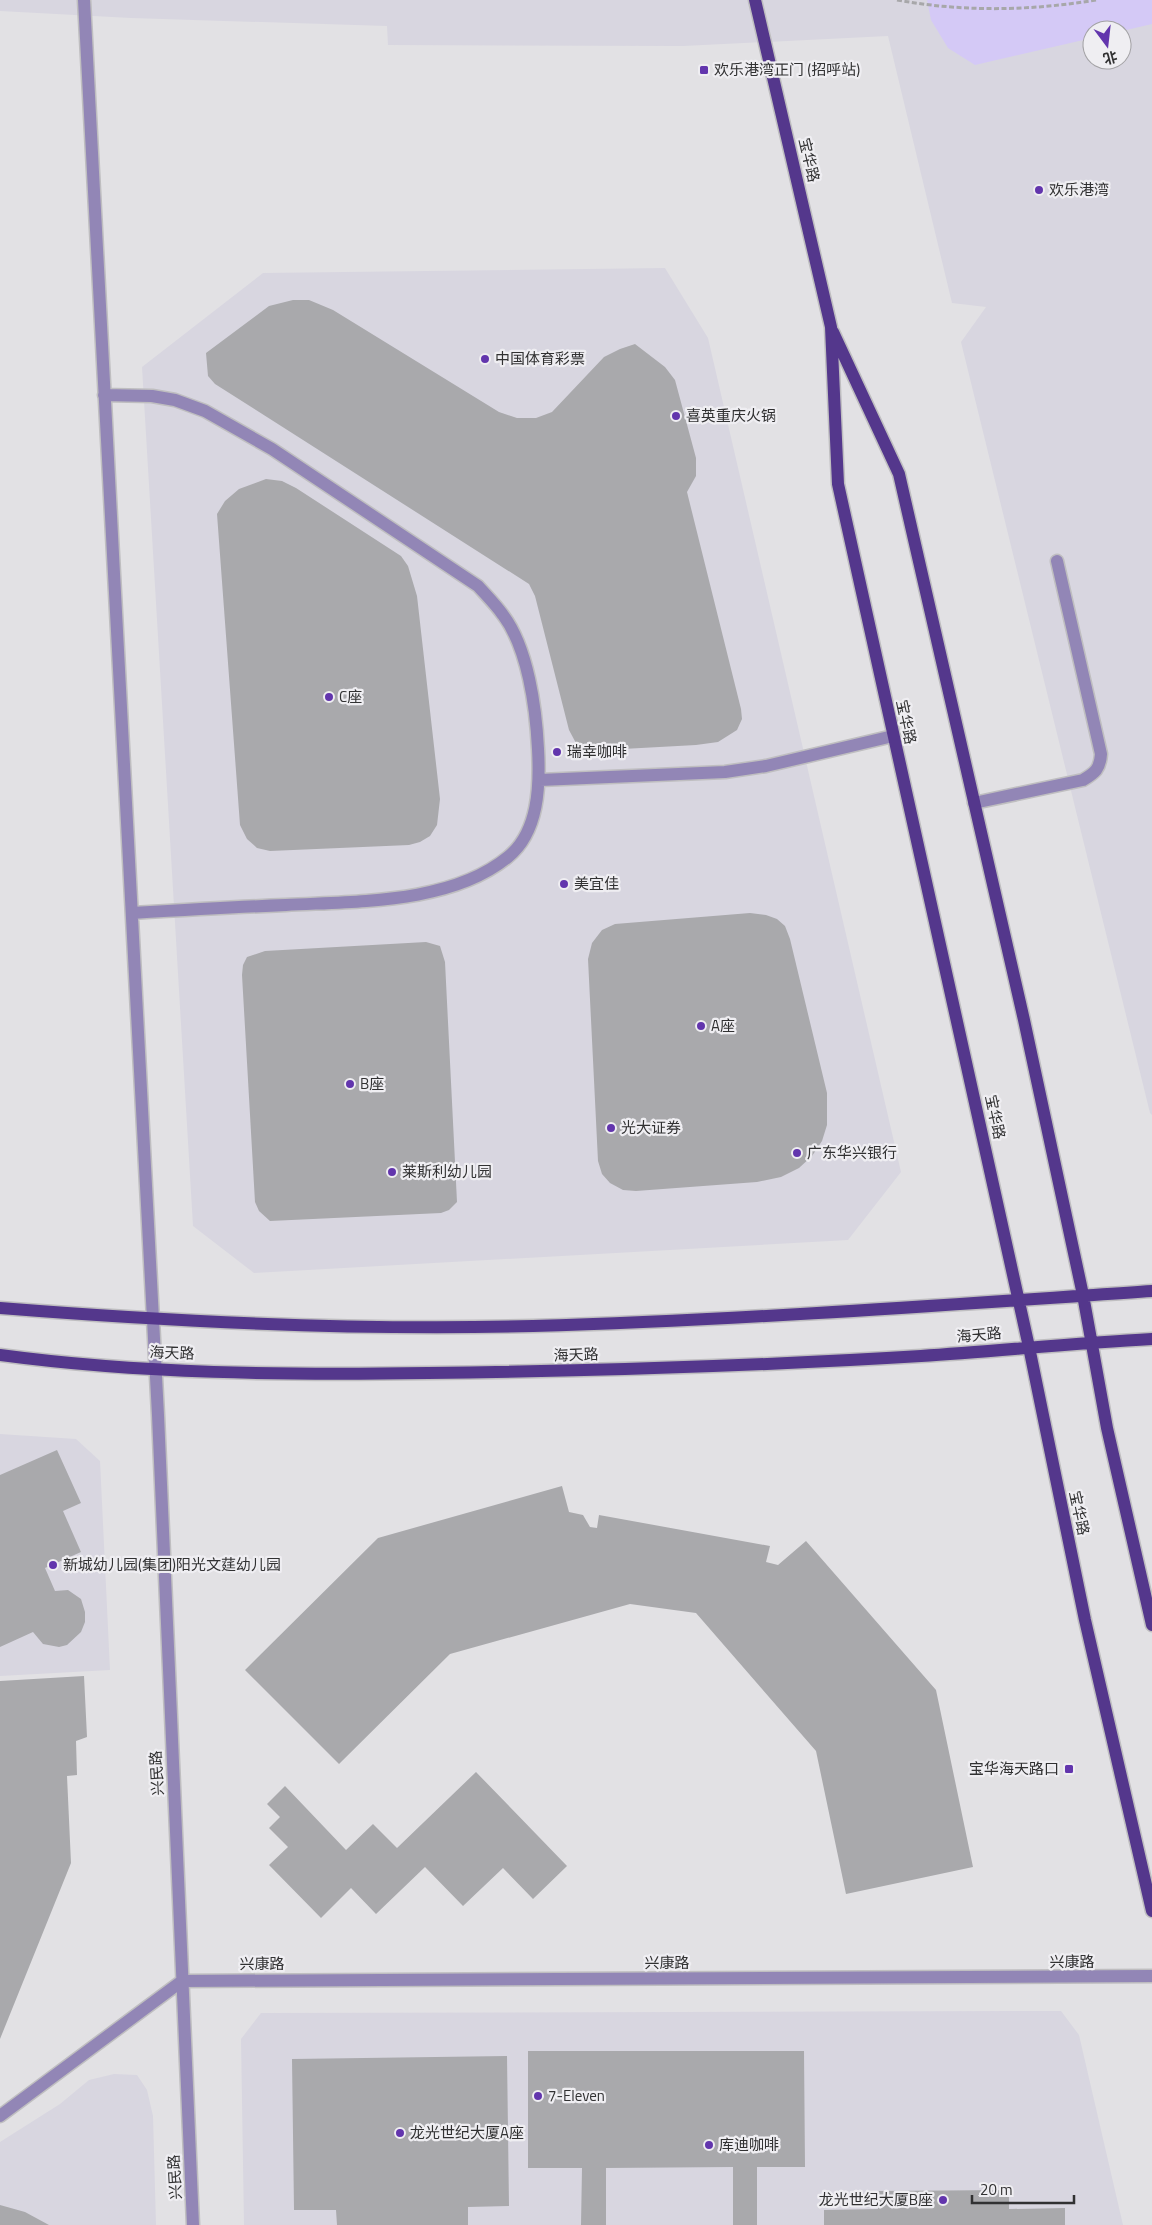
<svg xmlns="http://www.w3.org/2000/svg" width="1152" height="2225" viewBox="0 0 1152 2225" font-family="'Titillium Web','Noto Sans SC',sans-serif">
	<rect width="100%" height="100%" fill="#e2e1e4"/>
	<path fill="#d8d6e0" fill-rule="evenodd" d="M0 0H1152V1115L1150 1113 961 342 986 307 952 303 888 36 683 46 388 45 387 26 131 18 0 11ZM1092 30H1122V60H1092Z
		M665 268 708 338 901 1172 848 1240 254 1273 193 1226 142 367 263 273Z
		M0 1434 76 1439 100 1461 110 1670 0 1676Z
		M1061 2011 1079 2035 1123 2225H244L241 2039 261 2013Z
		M114 2074 137 2075 147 2090 153 2116 156 2225H0V2142L60 2104 89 2080Z"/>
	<path fill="#d4c9f6" d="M927 0H1152V24L1122 31 1092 30V38L975 65 948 48 931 20Z"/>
	<path fill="#a9a9ac" d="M293 300H309L333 310 499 412 517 418H536L552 412 604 357 620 349 635 344 665 367 675 380 696 458V476L687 492 741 709 742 719 737 730 718 742 696 745 586 751 577 745 569 730 535 596 529 584 215 384 208 376 206 353 269 306Z
		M266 479 282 481 296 488 401 556 408 566 417 596 440 799 437 825 430 836 420 842 409 845 270 851 257 848 247 839 240 825 217 514 225 501 239 489Z
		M750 913 766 915 777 919 785 926 790 939 827 1093V1125L822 1141 812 1156 799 1168 781 1177 757 1182 636 1191 623 1190 610 1183 602 1174 598 1161 588 959 592 943 602 930 615 924Z
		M426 942 440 946 445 962 457 1202 449 1210 441 1213 270 1221 259 1211 255 1202 242 975 243 965 247 957 265 951Z
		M57 1450 81 1503 63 1511 81 1552 45 1568 55 1591 68 1590 81 1599 85 1612V1622L81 1632 67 1645 59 1647 43 1644 33 1632 0 1647V1475Z
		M562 1486 569 1512 583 1515 590 1527 597 1528 599 1515 770 1546 766 1562 778 1565 806 1541 936 1690 973 1867 846 1894 816 1751 696 1613 630 1604 450 1654 339 1764 245 1670 378 1538Z
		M84 1676 87 1737 76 1741 77 1775 67 1776 71 1863 0 2039V1681Z
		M476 1772 567 1866 533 1899 503 1868 463 1906 425 1867 376 1914 351 1888 321 1918 269 1865 288 1847 269 1828 280 1817 267 1804 285 1786 346 1850 373 1824 397 1848Z
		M528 2051H804L805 2167H757V2225H733V2167L606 2168V2225H581L582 2168H528Z
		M507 2056 509 2206 468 2207V2225H337L336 2210H294L292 2059Z
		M1009 2190V2209L1065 2208V2225H824V2210L878 2209 877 2191Z
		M0 2205 25 2212 49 2225H0Z"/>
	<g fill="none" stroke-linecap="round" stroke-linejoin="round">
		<g stroke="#bfbec0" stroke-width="15">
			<path id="minor" d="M84 0 158 1415 193 2225
				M104 395 152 396 175 400 205 411 272 449 478 586C487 596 496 605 503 615 528 648 536 708 538 749 540 785 539 832 508 857 451 904 356 901 286 905 235 907 183 910 132 913
				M540 780 725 772 766 766 893 736
				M974 803 1083 780C1095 773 1100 769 1101 754L1057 561
				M0 2116 182 1981 1152 1976"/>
		</g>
		<g stroke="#bfbec0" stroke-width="15">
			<path id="major" d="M755 0 831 327 838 484 1029 1347 1085 1620 1152 1911
				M833 332 899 474 1024 1020 1083 1295 1107 1428 1152 1625
				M0 1308C177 1322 355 1331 533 1326 739 1320 946 1305 1152 1291
				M0 1355C141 1374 286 1375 428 1373 593 1371 757 1366 921 1356 998 1351 1075 1343 1152 1339"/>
		</g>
		<path stroke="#a7a7a9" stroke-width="3" stroke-dasharray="5 2.5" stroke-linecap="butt" d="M897 0C963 12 1030 11 1096 0"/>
		<use href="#minor" stroke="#9286b6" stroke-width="12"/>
		<use href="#major" stroke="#54378c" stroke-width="12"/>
	</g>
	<g fill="#6235ad" stroke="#efeef2" stroke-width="2">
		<rect x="699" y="65" width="10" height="10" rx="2.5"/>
		<circle cx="1039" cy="190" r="5"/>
		<circle cx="485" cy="359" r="5"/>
		<circle cx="676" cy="416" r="5"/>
		<circle cx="329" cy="697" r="5"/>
		<circle cx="557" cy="752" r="5"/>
		<circle cx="564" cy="884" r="5"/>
		<circle cx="701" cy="1026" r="5"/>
		<circle cx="350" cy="1084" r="5"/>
		<circle cx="611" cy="1128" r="5"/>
		<circle cx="797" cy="1153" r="5"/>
		<circle cx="392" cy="1172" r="5"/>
		<circle cx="53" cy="1565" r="5"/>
		<rect x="1064" y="1764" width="10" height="10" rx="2.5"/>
		<circle cx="538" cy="2096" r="5"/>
		<circle cx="400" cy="2133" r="5"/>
		<circle cx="709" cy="2145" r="5"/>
		<circle cx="943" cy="2200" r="5"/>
	</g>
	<g text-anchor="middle" stroke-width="4.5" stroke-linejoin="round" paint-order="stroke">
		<g font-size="15" fill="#313132" stroke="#efeef2" text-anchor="start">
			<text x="714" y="75">欢乐港湾正门 (招呼站)</text>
			<text x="1049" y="195">欢乐港湾</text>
			<text x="495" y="364">中国体育彩票</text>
			<text x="686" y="421">喜英重庆火锅</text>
			<text x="339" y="702">C座</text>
			<text x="567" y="757">瑞幸咖啡</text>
			<text x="574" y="889">美宜佳</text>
			<text x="711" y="1031">A座</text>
			<text x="360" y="1089">B座</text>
			<text x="621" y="1133">光大证券</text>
			<text x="807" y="1158">广东华兴银行</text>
			<text x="402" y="1177">莱斯利幼儿园</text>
			<text x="63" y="1570">新城幼儿园(集团)阳光文莛幼儿园</text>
			<text x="1059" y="1774" text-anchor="end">宝华海天路口</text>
			<text x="548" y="2101">7-Eleven</text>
			<text x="410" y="2138">龙光世纪大厦A座</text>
			<text x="719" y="2150">库迪咖啡</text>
			<text x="933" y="2205" text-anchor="end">龙光世纪大厦B座</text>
		</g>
		<g font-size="15" fill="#313132" stroke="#efeef2">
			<text transform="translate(809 160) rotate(77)" y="5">宝华路</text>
			<text transform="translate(906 722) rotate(78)" y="5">宝华路</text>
			<text transform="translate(995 1117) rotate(78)" y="5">宝华路</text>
			<text transform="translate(979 1335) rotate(-5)" y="5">海天路</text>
			<text transform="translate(172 1353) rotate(2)" y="5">海天路</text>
			<text transform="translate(576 1355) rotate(-2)" y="5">海天路</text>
			<text transform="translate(1079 1513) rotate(78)" y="5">宝华路</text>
			<text transform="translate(157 1773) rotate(-93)" y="5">兴民路</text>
			<text x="1072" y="1967">兴康路</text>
			<text x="667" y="1968">兴康路</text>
			<text x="262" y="1969">兴康路</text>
			<text transform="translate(175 2177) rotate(-93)" y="5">兴民路</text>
		</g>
	</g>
	<g transform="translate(1107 45) rotate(165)"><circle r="24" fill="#efeef2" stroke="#a3a2a5"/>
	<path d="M0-4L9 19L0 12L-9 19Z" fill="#6235ad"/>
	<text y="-8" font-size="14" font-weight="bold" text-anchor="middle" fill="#313132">北</text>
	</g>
	<path d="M972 2195v8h102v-8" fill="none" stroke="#313132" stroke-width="2.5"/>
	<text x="980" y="2195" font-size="15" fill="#313132" stroke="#efeef2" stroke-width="4" paint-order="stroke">20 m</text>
</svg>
